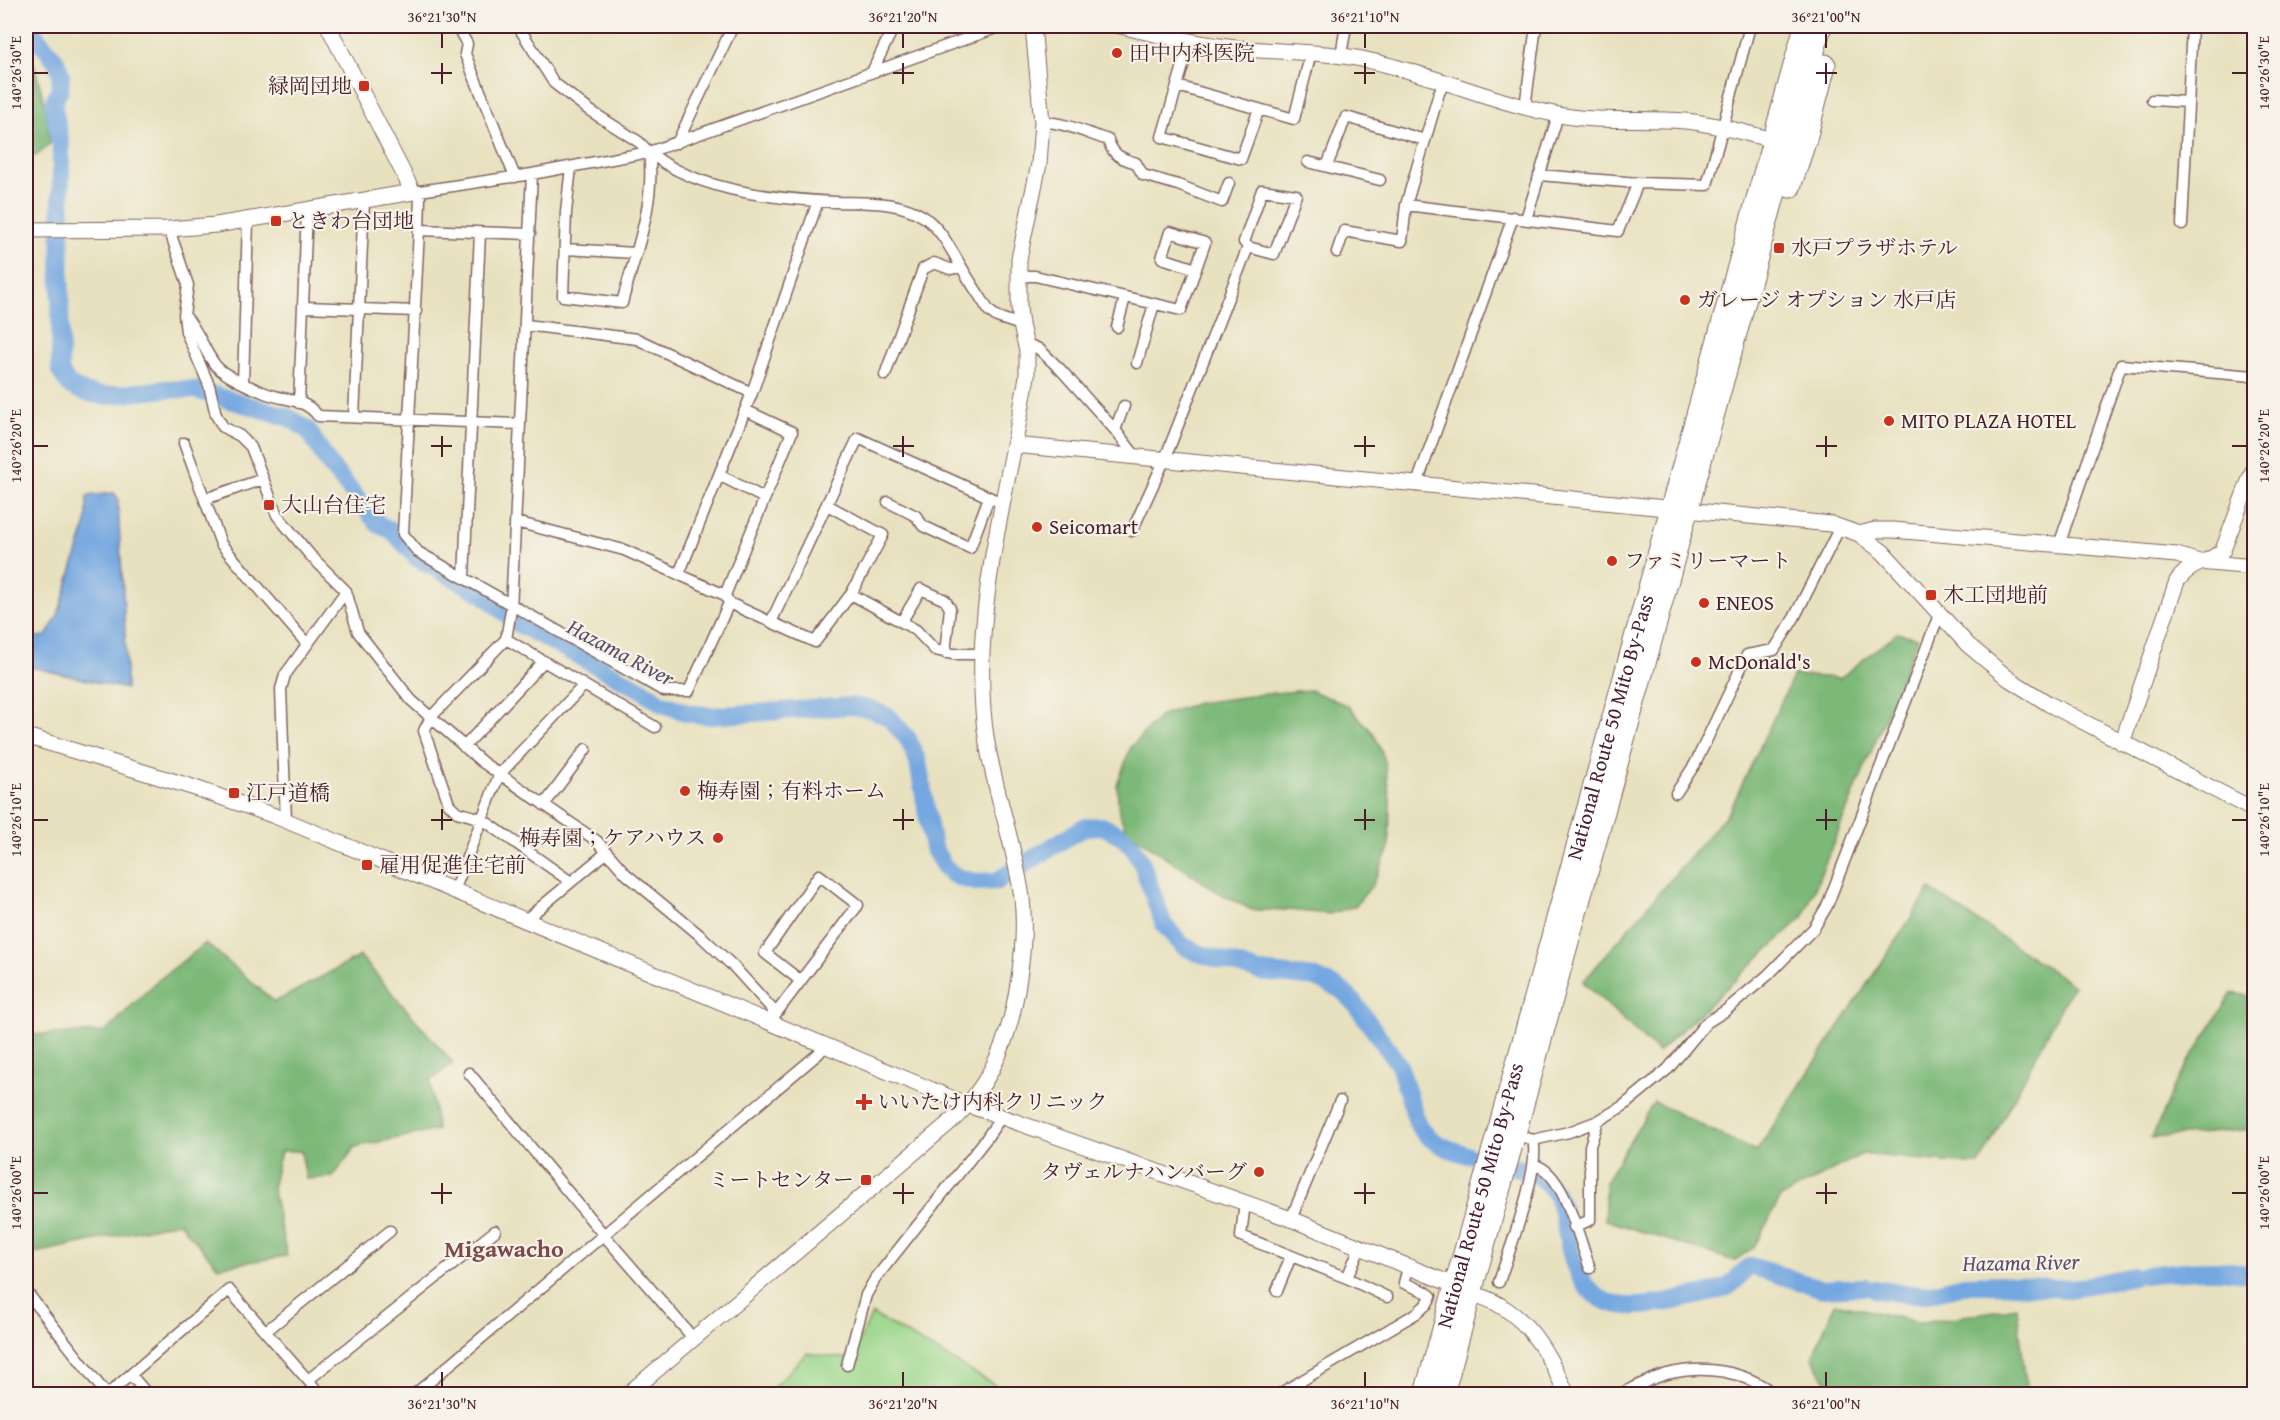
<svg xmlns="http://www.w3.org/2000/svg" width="2280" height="1420" viewBox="0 0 2280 1420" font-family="'Gentium Book Plus','Noto Serif JP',serif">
	<rect width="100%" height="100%" fill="#f7f3e8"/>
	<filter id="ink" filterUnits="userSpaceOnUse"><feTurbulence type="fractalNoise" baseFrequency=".0167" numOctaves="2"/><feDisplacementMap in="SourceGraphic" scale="12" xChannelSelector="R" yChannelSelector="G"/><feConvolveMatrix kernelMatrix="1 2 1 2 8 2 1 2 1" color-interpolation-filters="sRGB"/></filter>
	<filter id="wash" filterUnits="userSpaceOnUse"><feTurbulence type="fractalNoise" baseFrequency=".008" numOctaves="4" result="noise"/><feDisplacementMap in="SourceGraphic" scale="24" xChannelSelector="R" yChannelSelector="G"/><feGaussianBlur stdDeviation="1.35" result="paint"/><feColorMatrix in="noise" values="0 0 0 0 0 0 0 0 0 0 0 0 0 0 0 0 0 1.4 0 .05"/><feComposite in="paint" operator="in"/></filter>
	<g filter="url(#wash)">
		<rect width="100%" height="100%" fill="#e8e1bf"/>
		<path fill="#9bd78b" stroke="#727b5b" stroke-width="1.5" d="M872 1314 1011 1394H767L807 1353 855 1360 856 1348Z"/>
		<path fill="#7cb877" stroke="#636c51" stroke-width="1.5" d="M26 44C39 77 48 108 50 144L36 156 26 154Z
			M1897 633 1918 638 1803 917 1658 1052 1583 982 1730 810 1794 675 1840 678Z
			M1310 690 1348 706 1374 734 1384 758 1390 800 1389 848 1373 884 1355 906 1329 914 1289 910H1252L1221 894 1127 831 1119 813 1117 785 1131 747 1161 715 1198 703 1274 693Z
			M1930 889 2073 985 1979 1165 1862 1154 1781 1197 1754 1247 1734 1261 1605 1220V1182L1654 1102 1756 1152Z
			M206 943 275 1002 360 956 453 1063 430 1081 437 1130 355 1147 333 1177 306 1179 301 1151H281L272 1188 287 1256 218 1267 179 1222 26 1255V1035L105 1032 156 982Z
			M2232 993 2254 997V1129L2152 1138 2175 1084Z
			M1835 1303 1923 1323 2017 1307 2027 1394H1834L1812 1358Z"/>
		<path fill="#74a7e0" stroke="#5f6386" stroke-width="1.5" d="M114 493 118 498C120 562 127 625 126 689L26 666V635L36 637 46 636 58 615 84 531 87 518V496Z"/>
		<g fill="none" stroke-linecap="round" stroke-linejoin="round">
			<path stroke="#74a7e0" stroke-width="18" d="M27 26 56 61 61 74 60 90 53 103 61 145 60 371 69 385 84 392 102 396 166 389 196 390 288 417 308 430 329 464 379 525 393 531 417 558 483 594 517 623 642 690 663 704 688 713 711 716 851 706 870 709 889 717 908 739 918 762 933 848 944 866 952 874 960 878 976 882 997 881 1084 827 1102 826 1120 835 1131 845 1141 861 1164 925 1183 946 1198 953 1260 972 1316 978 1340 989 1353 1001 1399 1065 1418 1125C1430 1143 1446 1148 1467 1155
				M1517 1168 1529 1171
				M1537 1175C1543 1180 1552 1187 1556 1194 1565 1213 1566 1237 1572 1257 1588 1316 1634 1310 1683 1299 1697 1295 1714 1294 1727 1287 1737 1282 1741 1271 1751 1266L1823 1289 1864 1287
				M2144 1275C2179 1272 2220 1265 2254 1276
				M1875 1289 1905 1294H1927L1964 1285 2001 1284 2069 1289 2133 1276"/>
		</g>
	</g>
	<g filter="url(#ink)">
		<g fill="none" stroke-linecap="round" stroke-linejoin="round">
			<g stroke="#81635f" stroke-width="13">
				<path id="street" d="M457 26 467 44 465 54 515 177
					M518 26 554 83 589 110 639 142C682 190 773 199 835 202 863 203 899 200 924 217 942 230 951 250 962 268 970 282 980 296 989 311L997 317 1021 325
					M1190 42 1162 137 1241 159 1259 109
					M1341 55 1346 26
					M872 72 894 26
					M1445 81 1439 93 1406 205 1618 231 1638 183 1707 185 1750 26
					M1177 86 1294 119 1311 53
					M2152 100 2188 102
					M1525 107 1536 26
					M1042 122C1065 122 1086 133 1108 140 1113 156 1121 158 1136 163L1143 175 1178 185 1222 202 1229 183
					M677 143 733 26
					M1308 162 1380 180
					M1327 166 1346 117 1425 140
					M571 167 566 212 563 296 622 303C635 253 656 204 649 152
					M532 174 511 610 506 639 431 717 424 731 449 804 457 812 482 819 571 882
					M1539 175 1638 183
					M413 192 420 197 419 230 403 534 418 552 664 691H689L729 603 725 595 792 432 745 410
					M413 192 532 174 649 152 1002 26
					M1526 219 1558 115
					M2182 225 2192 26
					M169 229 188 285 184 315 186 332 209 385 216 415 223 427 240 436 251 447 277 515 310 555 346 591 358 632 411 700 482 762 597 841 626 874 702 937 734 967 773 1010V1025
					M419 230 530 234
					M565 249 635 253
					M1337 252 1344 231 1402 241 1406 205
					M1019 276H1035L1181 310 1205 243 1170 232 1162 258 1196 269
					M304 307 416 311
					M184 315C200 332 203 350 216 366 225 376 252 388 265 393 285 401 305 398 318 416L520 424
					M526 325 637 339 752 393
					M1117 327 1125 298
					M1025 343 1039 349 1061 370 1115 430 1137 458
					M1137 363 1154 304
					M885 375 923 269 934 263 950 269 961 267
					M243 383 248 220
					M299 403 307 210
					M354 417 364 201
					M1115 430 1124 406
					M184 443 221 544 307 644
					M719 475 764 498
					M1416 486 1513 217
					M205 499 263 479
					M888 502 916 516 923 526 970 548 989 497
					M827 505 883 535 851 594 815 642 771 622 858 438 1002 503
					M516 522 624 550 725 595
					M1132 531 1164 461 1248 247 1274 254 1296 195 1262 190 1244 242 1248 247
					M2059 545 2121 365 2254 376
					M679 574 752 393 818 201
					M464 577 480 233
					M851 594 916 630 935 650 952 654H982
					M729 603 764 619
					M902 621 921 589 945 600 950 608 945 653
					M506 639 655 727
					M464 747 544 661
					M1676 793 1695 764 1747 655 1774 650 1794 618 1840 527
					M544 805 586 749
					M286 821 281 689 285 675 346 591
					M454 891 499 775 584 685
					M524 921 606 853
					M774 1016 858 905 819 875 765 953 801 981
					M469 1073 603 1234 694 1339
					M1533 1140 1569 1132 1598 1121 1623 1106 1668 1069 1706 1023 1725 1011 1768 975 1814 928 1827 906 1939 615
					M1535 1165C1565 1173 1579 1241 1590 1268
					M1245 1202 1241 1236 1347 1278
					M1291 1219 1340 1101
					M1574 1227 1590 1220V1146L1598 1121
					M1360 1247 1347 1278 1387 1297
					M1499 1282C1509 1251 1541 1168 1533 1140L1514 1134
					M26 1291 106 1394
					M1277 1291 1291 1256
					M266 1331 390 1231
					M847 1365 866 1295 875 1279 986 1139 1001 1117
					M131 1375 147 1394
					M308 1380 495 1231
					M108 1394 229 1290 320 1394
					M415 1394 818 1054 825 1046
					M1279 1394 1417 1313 1427 1304 1431 1296 1426 1292 1404 1283 1408 1268
					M1620 1394C1636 1387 1651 1378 1667 1374 1704 1365 1744 1370 1774 1394"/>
			</g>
			<g stroke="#81635f" stroke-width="17">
				<path id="secondary" d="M1120 26C1156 34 1191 43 1227 47 1275 53 1324 50 1371 61 1435 75 1495 103 1559 115 1601 123 1643 117 1685 121 1719 124 1750 135 1783 142
					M26 230 169 229 216 225 413 192 328 26
					M1014 445 1831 524 1859 534 1883 552 1968 645 2009 679 2049 704 2254 810
					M1859 534 1875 530H1893L2177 555 2199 562 2254 567
					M26 736 192 787 275 816 968 1105 1291 1219 1471 1292C1481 1297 1492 1300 1501 1306 1535 1326 1551 1361 1567 1394
					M2122 743 2177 581C2193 560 2209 564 2223 550L2254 468
					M628 1394 956 1117C988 1086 1005 1049 1014 1006 1021 970 1026 935 1022 898 1015 846 996 796 987 743 982 714 981 683 982 653 986 559 1012 469 1027 376V351L1021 325 1019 307V259L1039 164 1042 122 1033 26"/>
			</g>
			<g stroke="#81635f" stroke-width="23">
				<g id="highway">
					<path d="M1790 187 1806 139 1825 65"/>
					<path id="s1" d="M1425 1394 1805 26"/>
					<path d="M1443 1394 1821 26"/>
				</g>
			</g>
			<use href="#street" stroke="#fff" stroke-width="10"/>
			<use href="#secondary" stroke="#fff" stroke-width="15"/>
			<use href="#highway" stroke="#fff" stroke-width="21"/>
		</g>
	</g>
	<path fill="none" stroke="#4a1f2b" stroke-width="2" d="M442 33V48M903 33V48M1365 33V48M1826 33V48M442 63V84M903 63V84M1365 63V84M1826 63V84M33 73H48M431 73H452M893 73H914M1354 73H1375M1816 73H1837M2232 73H2247M442 436V457M903 436V457M1365 436V457M1826 436V457M33 446H48M431 446H452M893 446H914M1354 446H1375M1816 446H1837M2232 446H2247M442 809V830M903 809V830M1365 809V830M1826 809V830M33 820H48M431 820H452M893 820H914M1354 820H1375M1816 820H1837M2232 820H2247M442 1183V1204M903 1183V1204M1365 1183V1204M1826 1183V1204M33 1193H48M431 1193H452M893 1193H914M1354 1193H1375M1816 1193H1837M2232 1193H2247M442 1372V1387M903 1372V1387M1365 1372V1387M1826 1372V1387"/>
	<g fill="#c8321e" stroke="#f7f3e8" stroke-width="2">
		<circle cx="1117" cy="53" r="6"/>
		<rect x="358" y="80" width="12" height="12" rx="3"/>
		<rect x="270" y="215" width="12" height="12" rx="3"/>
		<rect x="1773" y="242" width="12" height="12" rx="3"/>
		<circle cx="1685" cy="300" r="6"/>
		<circle cx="1889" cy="421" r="6"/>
		<rect x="263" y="499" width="12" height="12" rx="3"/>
		<circle cx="1037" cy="527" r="6"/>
		<circle cx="1612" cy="561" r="6"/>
		<rect x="1925" y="589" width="12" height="12" rx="3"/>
		<circle cx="1704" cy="603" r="6"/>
		<circle cx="1696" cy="662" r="6"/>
		<circle cx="685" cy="791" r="6"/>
		<rect x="228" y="787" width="12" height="12" rx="3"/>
		<circle cx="718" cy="838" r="6"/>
		<rect x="361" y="859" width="12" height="12" rx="3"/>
		<path d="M861 1093h6v6h6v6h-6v6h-6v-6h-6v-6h6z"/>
		<circle cx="1259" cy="1172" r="6"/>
		<rect x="860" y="1174" width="12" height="12" rx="3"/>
	</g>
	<g text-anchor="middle" stroke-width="4.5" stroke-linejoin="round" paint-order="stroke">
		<g font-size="21" fill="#4a1f2b" stroke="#f7f3e8" text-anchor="start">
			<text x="1129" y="60">田中内科医院</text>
			<text x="352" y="93" text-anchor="end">緑岡団地</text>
			<text x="288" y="228">ときわ台団地</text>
			<text x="1791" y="255">水戸プラザホテル</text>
			<text x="1697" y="307">ガレージ オプション 水戸店</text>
			<text x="1901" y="428">MITO PLAZA HOTEL</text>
			<text x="281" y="512">大山台住宅</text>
			<text x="1049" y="534">Seicomart</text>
			<text x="1624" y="568">ファミリーマート</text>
			<text x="1943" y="602">木工団地前</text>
			<text x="1716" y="610">ENEOS</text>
			<text x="1708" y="669">McDonald's</text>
			<text x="697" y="798">梅寿園；有料ホーム</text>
			<text x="246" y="800">江戸道橋</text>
			<text x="706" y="845" text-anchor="end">梅寿園；ケアハウス</text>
			<text x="379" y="872">雇用促進住宅前</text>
			<text x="878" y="1109">いいたけ内科クリニック</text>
			<text x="1247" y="1179" text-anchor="end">タヴェルナハンバーグ</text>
			<text x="854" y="1187" text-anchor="end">ミートセンター</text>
		</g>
		<g font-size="21" fill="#4a1f2b" stroke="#f7f3e8">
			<text dy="7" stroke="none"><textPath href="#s1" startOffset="692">National Route 50 Mito By-Pass</textPath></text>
			<text dy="7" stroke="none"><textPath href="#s1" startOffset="206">National Route 50 Mito By-Pass</textPath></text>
		</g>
		<g font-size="22" font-style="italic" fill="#594f6a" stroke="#f7f3e8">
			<text transform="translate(621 652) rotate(28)" y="8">Hazama River</text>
			<text transform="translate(2021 1262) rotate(-1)" y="8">Hazama River</text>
		</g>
		<g font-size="24" font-weight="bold" fill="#7d494c" stroke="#f7f3e8">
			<text x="504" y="1257">Migawacho</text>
		</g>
	</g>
	<rect width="2280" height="1420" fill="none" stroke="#f7f3e8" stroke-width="66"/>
	<rect x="33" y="33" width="2214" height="1354" fill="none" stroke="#4a1f2b" stroke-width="2"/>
	<g font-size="15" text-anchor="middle" fill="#4a1f2b">
		<text x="442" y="22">36°21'30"N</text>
		<text x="903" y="22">36°21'20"N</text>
		<text x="1365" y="22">36°21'10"N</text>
		<text x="1826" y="22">36°21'00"N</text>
		<text transform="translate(2264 73) rotate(-90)" y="5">140°26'30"E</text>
		<text transform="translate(16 73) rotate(-90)" y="5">140°26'30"E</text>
		<text transform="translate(2264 446) rotate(-90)" y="5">140°26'20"E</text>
		<text transform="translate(16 446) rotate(-90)" y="5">140°26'20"E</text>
		<text transform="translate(2264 820) rotate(-90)" y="5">140°26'10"E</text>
		<text transform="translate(16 820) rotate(-90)" y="5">140°26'10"E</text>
		<text transform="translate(2264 1193) rotate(-90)" y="5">140°26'00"E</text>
		<text transform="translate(16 1193) rotate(-90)" y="5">140°26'00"E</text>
		<text x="442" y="1409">36°21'30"N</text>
		<text x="903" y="1409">36°21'20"N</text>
		<text x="1365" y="1409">36°21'10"N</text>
		<text x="1826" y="1409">36°21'00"N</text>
	</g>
</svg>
